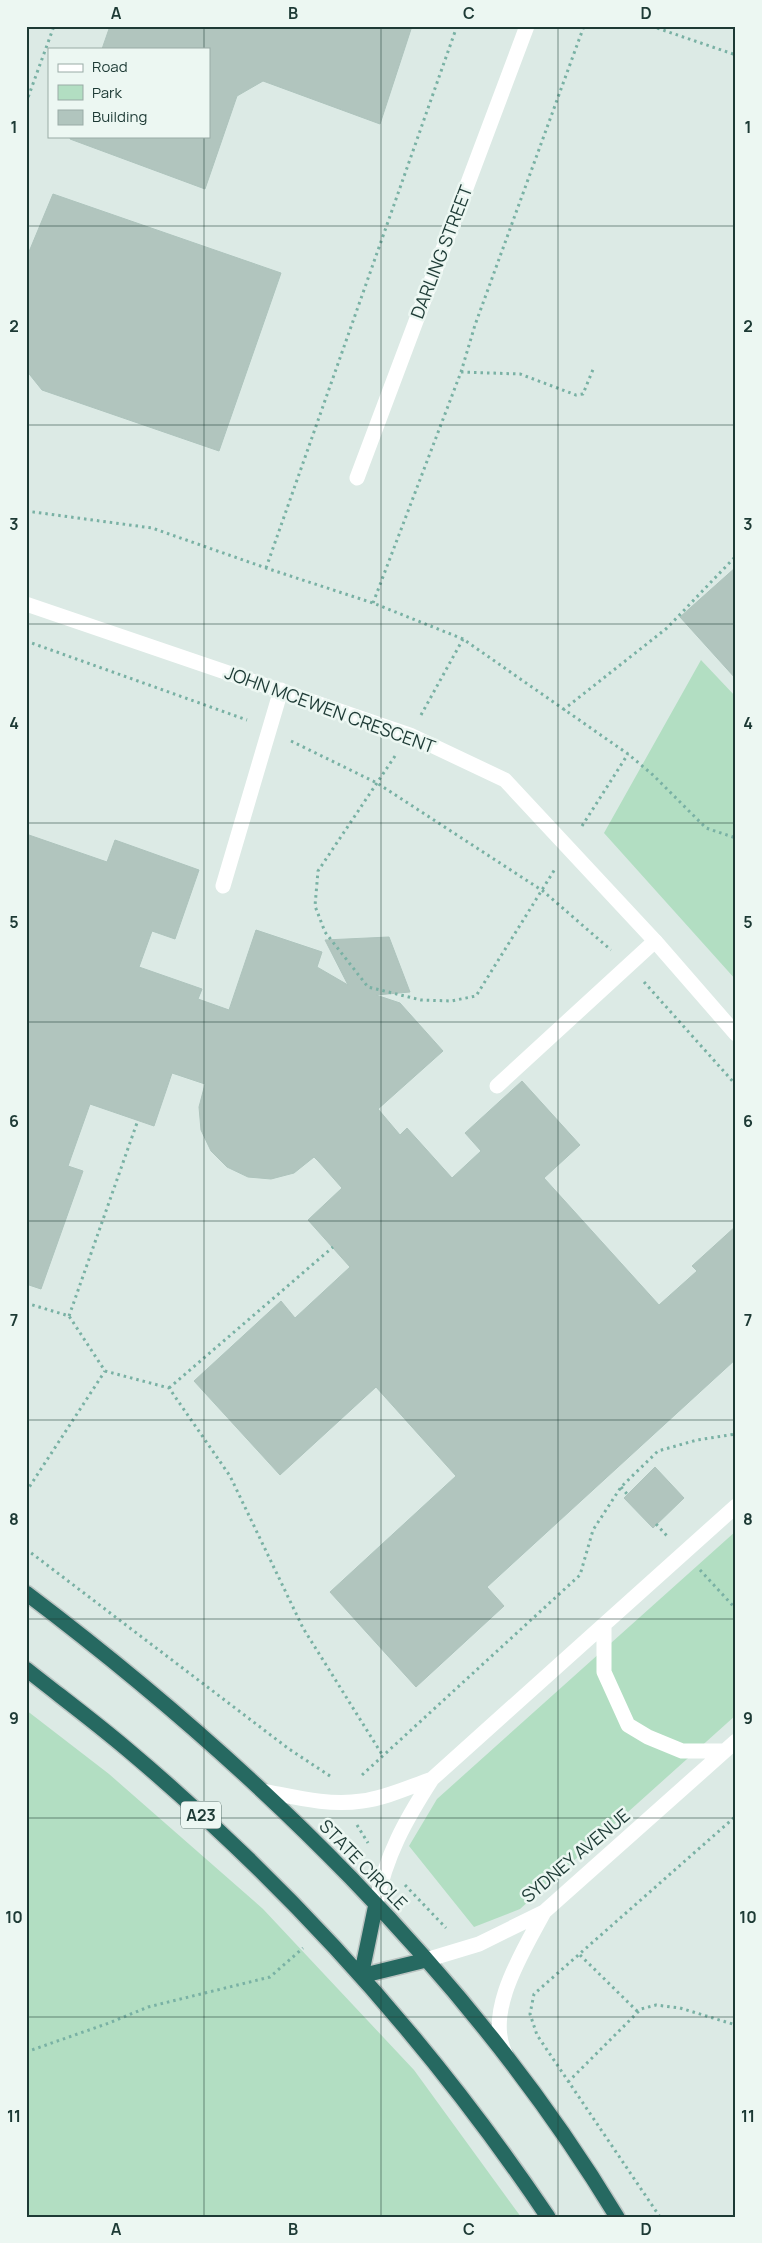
<svg xmlns="http://www.w3.org/2000/svg" width="762" height="2243" viewBox="0 0 762 2243" font-family="Manrope,sans-serif">
	<rect width="100%" height="100%" fill="#dceae5"/>
	<path fill="#b2dec2" d="M701 660 736 697V980L604 833Z
		M736 1531V1715L520 1909 474 1927 409 1846 437 1799Z
		M26 1710 109 1774 263 1909 414 2070 521 2217H26Z"/>
	<path fill="#b1c5be" stroke="#aec4bd" d="M110 26H412L380 124 263 81 237 96 205 189 70 139 71 136H209V49H102Z
		M53 194 281 273 219 451 42 390 26 370V259Z
		M736 567V679L680 617Z
		M26 834 107 862 115 840 199 870 175 939 152 931 139 967 202 989 198 999 229 1010 256 930 322 952 317 967 348 985 325 940 389 937 410 992 376 995 400 1003 443 1051 378 1109 400 1135 407 1128 452 1178 481 1151 465 1133 522 1081 580 1145 544 1178 659 1305 697 1271 692 1266 736 1226V1359L487 1587 504 1606 416 1687 330 1592 456 1476 376 1387 280 1475 194 1381 281 1301 295 1318 350 1267 308 1220 342 1188 319 1162 314 1157 294 1173 271 1179 248 1177 227 1167 211 1151 201 1130 199 1107 205 1084 172 1073 154 1126 90 1104 68 1166 83 1171 41 1289 26 1284Z
		M655 1467 684 1498 653 1528 624 1498Z"/>
	<g fill="none" stroke-linecap="round" stroke-linejoin="round">
		<g stroke="#bbc4c2" stroke-width="18">
			<path id="highway" d="M26 1593C250 1762 471 1975 617 2217
				M26 1669C60 1696 95 1722 128 1750 288 1885 431 2043 548 2217
				M361 1976 376 1904
				M361 1976 426 1960"/>
		</g>
		<path stroke="#79b1a4" stroke-width="3" stroke-dasharray="2.5 4" stroke-linecap="butt" d="M651 26 736 55
			M26 103 54 26
			M461 372 520 374 576 395 583 394 594 367
			M26 511 152 528 266 568 373 603 463 639 628 754 653 775 706 828 736 838
			M266 568 457 26
			M373 603 461 372 475 325 584 26
			M26 641 247 720
			M563 710 667 628 736 556
			M421 715 463 639
			M291 741 377 783 543 891 611 950
			M395 756 318 871 315 906 325 932 368 987 421 1000 451 1001 476 996 555 869
			M582 826 628 754
			M644 982 736 1085
			M26 1303 69 1316 105 1371 169 1388 230 1476 303 1628 383 1756
			M69 1316 138 1120
			M169 1388 333 1247
			M621 1487 627 1494
			M26 1492 105 1371
			M656 1524 668 1537
			M26 1549 289 1749 330 1776
			M700 1570 736 1609
			M362 1775 580 1575 593 1530 621 1487 658 1451 697 1440 736 1434
			M357 1825 368 1843
			M405 1885 446 1928
			M580 1955 638 2012
			M26 2052 109 2023 148 2007 270 1977 303 1948
			M568 2082 641 2009 656 2005 680 2008 736 2025
			M660 2217 537 2035 530 2014 534 1994 736 1816"/>
		<path stroke="#fff" stroke-width="15" d="M223 886 281 690
			M497 1086 655 941"/>
		<path stroke="#fff" stroke-width="15" d="M357 478 527 26
			M26 604 410 735 505 780 655 941 736 1034
			M604 1625V1672L628 1725 648 1737 682 1751H724
			M263 1791C295 1797 328 1806 362 1801 386 1798 409 1787 432 1779
			M376 1904C386 1855 405 1821 432 1779L736 1506
			M426 1960 479 1944 544 1912 736 1741
			M506 2055C483 2013 524 1950 544 1912"/>
		<use href="#highway" stroke="#266961" stroke-width="15"/>
	</g>
	<path fill="none" stroke="#1d3a35" stroke-width="1" stroke-opacity="0.55" d="M204 26V49M381 26V2217M558 26V2217M204 136V2217M26 226H736M26 425H736M26 624H736M26 823H736M26 1022H736M26 1221H736M26 1420H736M26 1619H736M26 1818H736M26 2017H736"/>
	<g text-anchor="middle" stroke-width="5" stroke-linejoin="round" paint-order="stroke">
		<rect fill="#ecf7f2" stroke="#5b736e" stroke-width="1" x="181" y="1801.5" width="40" height="27" rx="4"/>
		<g font-size="16" font-weight="bold" fill="#1d3a35">
			<text x="201" y="1821">A23</text>
		</g>
		<g font-size="18" fill="#1d3a35" stroke="#ecf7f2">
			<text transform="translate(442 252) rotate(-69)" y="6">DARLING STREET</text>
			<text transform="translate(330 710) rotate(20)" y="6">JOHN MCEWEN CRESCENT</text>
			<text transform="translate(576 1856) rotate(-40)" y="6">SYDNEY AVENUE</text>
			<text transform="translate(363 1865) rotate(46)" y="6">STATE CIRCLE</text>
		</g>
	</g>
	<rect width="762" height="2243" fill="none" stroke="#ecf7f2" stroke-width="55"/>
	<rect x="48" y="48" width="162" height="90" fill="#ecf7f2" stroke="#99aba6"/>
	<rect x="58" y="64" width="25" height="8" fill="#ffffff" stroke="#99aba6"/>
	<text x="92" y="72" font-size="15" fill="#1d3a35">Road</text>
	<rect x="58" y="85" width="25" height="15" fill="#b2dec2" stroke="#99aba6"/>
	<text x="92" y="98" font-size="15" fill="#1d3a35">Park</text>
	<rect x="58" y="110" width="25" height="15" fill="#b1c5be" stroke="#99aba6"/>
	<text x="92" y="122" font-size="15" fill="#1d3a35">Building</text>
	<rect x="28" y="28" width="706" height="2188" fill="none" stroke="#1d3a35" stroke-width="2"/>
	<g font-size="16" text-anchor="middle" font-weight="bold" fill="#1d3a35">
		<text x="116" y="19">A</text>
		<text x="293" y="19">B</text>
		<text x="469" y="19">C</text>
		<text x="646" y="19">D</text>
		<text x="14" y="133">1</text>
		<text x="748" y="133">1</text>
		<text x="14" y="332">2</text>
		<text x="748" y="332">2</text>
		<text x="14" y="530">3</text>
		<text x="748" y="530">3</text>
		<text x="14" y="729">4</text>
		<text x="748" y="729">4</text>
		<text x="14" y="928">5</text>
		<text x="748" y="928">5</text>
		<text x="14" y="1127">6</text>
		<text x="748" y="1127">6</text>
		<text x="14" y="1326">7</text>
		<text x="748" y="1326">7</text>
		<text x="14" y="1525">8</text>
		<text x="748" y="1525">8</text>
		<text x="14" y="1724">9</text>
		<text x="748" y="1724">9</text>
		<text x="14" y="1923">10</text>
		<text x="748" y="1923">10</text>
		<text x="14" y="2122">11</text>
		<text x="748" y="2122">11</text>
		<text x="116" y="2235">A</text>
		<text x="293" y="2235">B</text>
		<text x="469" y="2235">C</text>
		<text x="646" y="2235">D</text>
	</g>
</svg>
